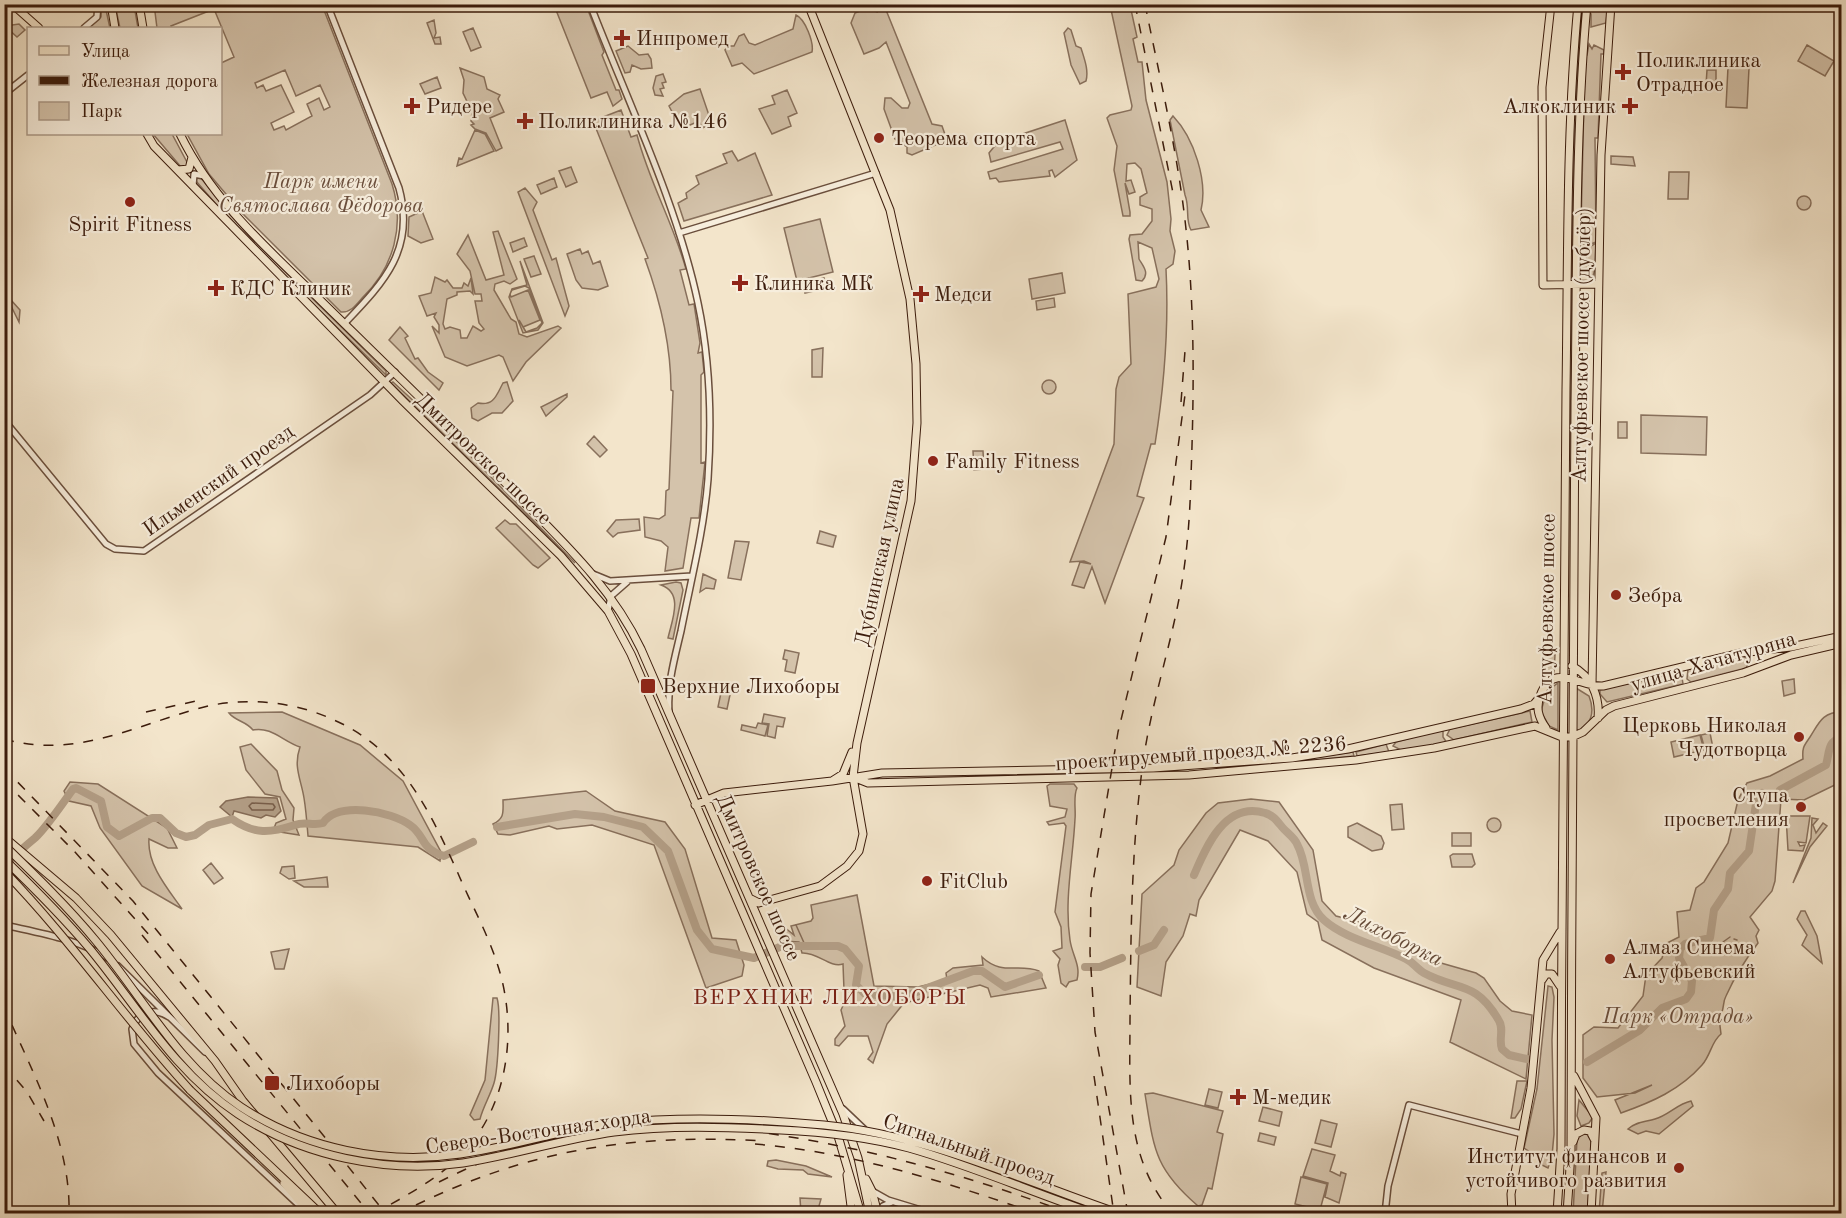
<svg xmlns="http://www.w3.org/2000/svg" width="1846" height="1218" viewBox="0 0 1846 1218" font-family="'Old Standard TT',serif">
	<rect width="100%" height="100%" fill="#f3e5cb"/>
	<filter id="stains"><feTurbulence type="fractalNoise" baseFrequency=".00333" numOctaves="4"/><feColorMatrix values="0 0 0 0 .2 0 0 0 0 .09 0 0 0 0 .02 0 0 0 .5 -.17"/></filter>
	<radialGradient id="worn" r=".72"><stop offset=".6" stop-color="#630" stop-opacity="0"/><stop offset="1" stop-color="#630" stop-opacity=".3"/></radialGradient>
	<path fill="#d4c3ab" stroke="#88705c" stroke-width="1.5" fill-rule="evenodd" d="M154 4 322 5 392 184C405 225 394 267 363 297 357 304 351 313 341 312L242 213 209 174 187 134H220L221 63 234 57 214 9 171 26 172 28H157ZM285 70 296 96 320 85 330 107 324 110 319 98 307 104 312 116 286 130 284 126 274 130 271 123 294 112 281 85 266 91 263 85 257 88 255 83Z
		M101 5 106 10 110 28H87L101 17Z
		M115 5H134L138 28H120Z
		M554 5H586L604 52 602 55 616 90H619L622 99 613 106 607 92 591 98Z
		M884 5 932 124 942 126 947 140 912 155 907 153V147L895 139 884 109 885 98H891L902 108H908L910 103 886 42 879 48 864 54 851 23 855 13 867 8 877 12V7Z
		M1110 5H1130L1137 37 1133 39 1138 62H1142L1146 100 1167 182 1171 219 1170 231 1175 251 1173 264 1166 269C1169 327 1164 387 1155 444H1151L1137 496 1144 498 1105 603 1092 567 1084 588 1072 585 1080 562 1091 564 1084 561 1070 562 1114 444 1116 389 1119 377 1131 364 1128 294 1156 287 1159 279 1152 248 1138 242 1139 259C1143 266 1150 273 1142 281L1136 280 1129 239 1130 235 1142 234 1152 221V209L1140 205V197L1147 193 1141 169 1135 163 1127 164 1126 181 1131 180 1135 192 1129 194 1125 183 1130 212V216H1123L1114 170 1117 146 1107 118 1110 115 1131 110 1132 106Z
		M1592 5H1608L1606 23 1591 27V14L1589 13Z
		M796 15C805 19 814 42 812 52L754 74 742 63 732 66 725 50 729 46H734L739 36 744 34 749 43 755 45 793 29Z
		M434 20 436 33 434 38 440 37 441 44H435L427 23Z
		M19 24 25 30 17 37 5 26Z
		M473 28 481 47 471 51 463 32Z
		M1068 28 1071 30 1076 46 1081 48C1084 58 1089 70 1086 81L1080 84 1071 65 1064 33Z
		M1589 44 1592 49 1594 45 1604 50V54H1601L1598 138H1595L1596 242 1586 246 1583 244 1584 229 1581 228 1585 56 1587 55Z
		M1807 45 1834 61 1825 76 1798 61Z
		M628 46 639 55 648 54 651 59 652 68 641 69 632 65 630 72 625 73 616 51Z
		M1728 67 1749 68 1747 108 1726 107Z
		M460 68 484 77 487 89 500 95 498 99 504 112 490 118 502 148 496 151 486 133 475 129 471 125 474 124 471 121 472 112 463 93 464 80Z
		M1707 70H1716V85H1706Z
		M663 74 666 82 662 83 664 88 660 89 663 96 655 95 653 88 656 76Z
		M437 77 441 88 425 94 420 84Z
		M700 89 712 124 702 128 699 121 681 129 669 106 684 94Z
		M787 90 797 113 788 117 791 126 772 134 759 109 775 104 772 96Z
		M621 110 631 137 637 135C650 184 672 220 686 269L680 270 689 305 694 304 700 343 698 353 702 352 704 372 701 375V463L705 462 699 518H691L683 568 665 571 668 547 661 541 645 537 644 517 659 519 665 515 666 491 669 489 673 391 671 390C671 347 660 300 645 259L648 258 593 121Z
		M1173 116C1194 138 1208 181 1201 210L1209 227 1191 230C1185 219 1190 208 1185 195L1170 120Z
		M1065 120 1077 160 1055 177 1052 170 1049 171 1050 176 999 182 996 178 990 179 988 172 1063 149 1060 142 991 162 989 153 998 142Z
		M475 130 485 134 494 151 457 166 459 158 462 159Z
		M153 134H172L188 164 187 167H181Z
		M732 151 738 161 755 153 772 195 684 221 678 203 687 198 686 193 699 184 696 176 727 163 723 154Z
		M1611 156 1633 157 1635 166 1611 164Z
		M571 167 577 182 566 187 559 171Z
		M1669 172H1689L1688 199H1668Z
		M197 177H200L250 237 386 371V375L247 240 196 181Z
		M554 178 557 187 541 194 537 185Z
		M525 188 537 202 533 210 552 260 556 258 569 306 565 316 518 192Z
		M1797 203a7 7 0 1 1 14 0a7 7 0 1 1-14 0Z
		M422 211 433 239 421 243 408 236 409 217Z
		M820 219 833 272 797 281 784 228Z
		M498 231 517 279 510 284 504 281 495 284 494 290 511 319 516 322 519 334 527 337 558 326 561 328 526 362 513 381 503 357 499 355 467 366 445 357 432 326 439 333V325L434 317 436 313 427 316 419 296 431 293 435 277 445 282 447 280 453 288H462L464 283 468 286 471 278 473 294 470 291 457 292V295L447 299 443 324 445 329 450 327 460 330 461 338H467L473 326 481 331 484 329 479 323 475 301H482L481 294H475L470 271 457 254 468 235 486 280 504 275 493 232Z
		M524 238 527 246 513 252 510 243Z
		M1596 243 1595 266H1594L1586 260V249Z
		M580 249 582 254 588 251 593 264 600 261 608 286 598 290 582 288 576 280 567 254Z
		M534 256 541 274 531 277 524 259Z
		M520 261 543 323 538 330 523 333 509 297 512 289 527 285ZM525 286 529 288 542 323 537 328 526 332 519 320 523 327 540 320 528 290 511 297 510 294 512 290Z
		M1582 261 1595 268 1593 277 1581 274Z
		M1062 273 1065 293 1032 299 1029 279Z
		M824 278 827 288 805 293 803 283Z
		M5 286 11 300 20 310 19 322 11 306 5 302Z
		M1581 295H1589V313H1581Z
		M1054 298 1055 307 1037 310 1036 301Z
		M400 327 408 336 405 338 415 359 418 358 428 372 443 383 439 390 389 340Z
		M823 348 822 377H812V350Z
		M1042 387a7 7 0 1 1 14 0a7 7 0 1 1-14 0Z
		M393 382 445 430 575 563 391 383Z
		M507 382 513 401 502 413H492L478 421 472 418 471 408 478 403C494 406 496 396 503 383Z
		M567 394V397L546 416 541 407Z
		M1641 415 1707 417 1706 455 1641 453Z
		M1618 422H1627V438H1618Z
		M594 436 607 450 600 457 587 444Z
		M973 451H983L984 469 974 470Z
		M505 520 510 524H516L550 558 538 568 533 565 496 528Z
		M616 520 639 519 640 530 618 533 613 537 607 531Z
		M820 531 836 536 833 547 817 543Z
		M735 541 749 542 741 580 728 578Z
		M703 574 716 580 714 589 706 588 700 592Z
		M676 582 681 583 683 590 673 639 668 638C672 620 684 593 661 585Z
		M785 650 799 653 795 673 785 671 787 660 783 659Z
		M1547 655H1555L1554 672 1547 679Z
		M1743 656 1750 660 1746 668 1691 682 1687 679 1688 669Z
		M1681 671 1683 684 1607 702 1600 694V690Z
		M1794 679 1795 693 1784 696 1782 681Z
		M1558 683V730L1549 726 1541 711 1547 691Z
		M722 688 731 690 727 709 718 707Z
		M1576 688 1589 696C1595 711 1592 726 1576 732Z
		M1530 711 1532 722 1454 740 1447 735 1450 729Z
		M282 712 360 745 403 781 441 852 440 861 418 847 308 836C307 823 306 810 304 798 301 779 293 767 300 747 284 742 271 726 253 730 246 721 235 721 229 713Z
		M1842 712 1841 782 1804 800 1781 799 1775 881 1772 891 1750 917 1759 930 1756 936 1758 943C1745 960 1735 976 1726 996 1722 1003 1725 1010 1719 1018L1721 1034C1711 1042 1711 1055 1702 1065 1680 1090 1652 1102 1621 1113L1615 1100 1652 1085 1635 1093 1597 1097 1583 1078V1035L1594 1027 1618 1028 1643 996 1646 975 1662 958 1667 943 1679 937 1677 912 1690 910 1696 888 1704 882 1728 843 1738 800 1747 783 1770 776 1803 759C1802 747 1804 746 1810 737 1819 723 1822 712 1842 712Z
		M764 714 785 718 783 727 777 726 775 738 767 736 769 724 762 723Z
		M758 723 768 725 765 736 741 730 742 725 756 728Z
		M1443 729V737L1447 743 1401 750 1393 746 1396 742Z
		M1710 733 1713 748 1705 750 1701 735Z
		M1700 735 1704 750 1674 757 1671 742Z
		M251 744 277 771 282 790 294 808 293 820 299 835 273 831 276 823 286 819 280 797 265 794 246 770 240 747Z
		M1386 744 1389 752 1357 756 1356 752Z
		M1353 752 1354 756 1277 764 1278 762Z
		M70 782 98 784 167 828 177 848H168L149 839C147 865 168 889 182 909L142 886 100 828 91 806 69 801 64 791Z
		M1050 784H1074L1077 788C1073 796 1076 810 1075 819 1073 859 1064 900 1070 940 1072 955 1081 965 1077 980L1069 982 1066 987 1061 983 1058 965 1060 959 1053 951 1062 948 1061 927 1055 912 1066 826 1064 823 1049 825 1047 822 1065 817 1067 809 1050 806 1047 786Z
		M586 791 615 811 665 822 685 849 712 938 736 940 744 965 742 976 706 988 654 845 592 825 557 829 549 826 510 835 498 834 493 824C505 818 503 812 503 800Z
		M1251 799 1279 802 1313 850 1322 901 1336 916 1360 922 1371 932 1434 961 1476 973 1484 978 1500 1001 1512 1011 1532 1015 1526 1079 1450 1042 1461 1000 1374 968 1322 940 1318 922 1307 914 1297 872 1268 841 1240 830 1199 900 1196 916 1190 914 1183 936 1166 962 1161 996 1137 987 1142 894 1174 865 1179 850 1206 813 1218 803Z
		M1402 804 1404 829 1392 830 1390 805Z
		M1786 816H1810L1806 843 1798 842 1800 846 1805 845 1803 851 1788 850Z
		M1487 825a7 7 0 1 1 14 0a7 7 0 1 1-14 0Z
		M1812 818 1818 819 1813 825 1816 833 1823 823 1827 826 1810 847 1793 883 1811 838Z
		M1357 823 1381 836 1384 843 1382 849 1372 851 1348 837V827Z
		M1452 833H1471V846H1452Z
		M1453 854H1472L1475 864 1472 867H1452L1450 856Z
		M211 863 223 878 214 884 203 870Z
		M294 866 295 878 289 879 280 873 282 867Z
		M327 877 328 887H304L294 881Z
		M857 895 874 986 918 987 947 980 946 973 953 968 983 965 982 957C1002 976 1018 963 1039 971L1046 988 991 997 988 988 980 985 904 1003 887 1024 873 1063 868 1059 873 1052 868 1036H848L839 1046 835 1045V1039L845 1026 841 1010 848 995 844 990 843 964C829 968 818 952 802 953L799 942 782 941 779 931 784 927 794 935 791 926 811 921 813 918 811 905Z
		M1801 911H1805L1817 936 1822 963 1802 945 1807 935 1797 919Z
		M289 949 284 969H275L271 952Z
		M1548 986 1552 987 1554 997 1552 1040 1554 1134 1552 1156 1548 1168 1542 1165 1543 1155 1533 1154 1524 1148 1537 1089Z
		M493 998H497C501 1010 498 1070 494 1083 490 1096 483 1107 480 1119L474 1120 470 1115 485 1080Z
		M1517 1081H1527L1521 1109 1515 1118H1511Z
		M1209 1089 1222 1092 1218 1108 1205 1105Z
		M1153 1093 1223 1111 1217 1132 1223 1134 1212 1189 1208 1188 1202 1205 1198 1206C1154 1168 1154 1149 1145 1094Z
		M1579 1100 1593 1117 1589 1123 1581 1126 1577 1116Z
		M1691 1101 1693 1106 1659 1134 1646 1131 1638 1134 1628 1129C1635 1122 1645 1122 1655 1119 1669 1115 1677 1104 1691 1101Z
		M1263 1107 1282 1112 1279 1126 1259 1121Z
		M1321 1120 1337 1124 1331 1147 1315 1143Z
		M1260 1133 1276 1137 1274 1145 1258 1141Z
		M1582 1134H1587L1591 1140 1588 1213 1573 1214 1577 1140Z
		M1312 1149 1335 1155 1330 1171 1340 1176 1341 1172 1346 1174 1339 1203 1325 1197 1328 1183 1303 1176Z
		M776 1160 806 1166 832 1177 808 1174 803 1170 778 1169 767 1166 768 1161Z
		M1606 1172 1602 1213H1599L1602 1173Z
		M1301 1177 1327 1184 1320 1210 1295 1204Z
		M800 1198 821 1199 817 1213H801Z"/>
	<path fill="#b5a18a" stroke="#856c58" stroke-width="1.5" d="M248 797 277 798 281 811 275 817 266 815 261 818 234 811 232 817 220 807 226 801Z"/>
	<g fill="none" stroke-linecap="round" stroke-linejoin="round">
		<path stroke="#785e4b" stroke-width="1.5" d="M252 803 273 804 275 807 273 810H252L249 806Z"/>
		<path stroke="#856c58" stroke-width="1.5" d="M796 925 805 945
			M1734 939 1737 940
			M1706 940 1716 947 1730 937"/>
		<path stroke="#b5a18a" stroke-width="8" d="M1780 790 1826 765C1830 751 1827 742 1842 737
			M497 827 575 814 604 817 643 827 668 851 697 930 712 949 754 958 782 946H838L845 949 859 966 856 985 865 994 903 997 973 971H982L1005 987 1039 975
			M4 867C14 856 24 847 35 838 44 830 66 799 73 789L76 788 101 801 107 827 119 836 152 818H160L176 833 186 837 195 835 209 825 232 819C255 835 270 833 295 825 305 821 313 826 323 823 338 801 391 811 410 825 426 836 419 848 444 856L473 842
			M1194 875C1206 847 1225 801 1265 813 1273 815 1277 821 1282 827 1287 833 1294 837 1297 844 1310 867 1303 901 1324 920 1345 939 1381 946 1406 959 1413 962 1417 969 1424 973 1457 991 1475 980 1498 1019 1505 1029 1498 1039 1502 1049L1509 1055 1527 1059
			M1139 951 1154 945 1164 930
			M1085 967H1100L1122 958
			M1587 1062 1640 1030 1662 1008 1686 999 1691 992 1692 981 1679 958 1680 949 1685 944 1710 938 1714 910 1728 889 1730 873 1749 851 1757 797 1762 793"/>
		<g stroke="#6a4e3c" stroke-width="8">
			<path id="minor" d="M327 4 399 188C416 250 383 283 344 324
				M590 4C627 100 677 203 698 303 710 360 712 420 708 479 704 530 691 580 681 631 675 657 667 684 669 711
				M84 28 97 17 98 4
				M4 94 28 75
				M193 186 194 174 204 176
				M679 233 876 173
				M4 420 106 544 115 549 144 551 370 395 395 372
				M593 574 610 581 692 576
				M608 611 611 596 627 582
				M4 925C39 933 78 939 108 958
				M118 966 205 1052
				M169 1017C154 1007 138 1012 132 1029L134 1044 158 1073 301 1207
				M843 1109 864 1129
				M889 1139 912 1145
				M927 1149 1101 1214
				M872 1191 888 1200 934 1214
				M880 1214 883 1206 892 1202
				M1385 1214 1388 1186 1409 1105 1522 1134"/>
		</g>
		<g stroke="#3c1c0c" stroke-width="9">
			<path id="major" d="M12 4 39 28
				M111 4 115 28
				M139 4 143 28
				M1551 4 1542 87 1543 285 1598 284
				M147 134 154 146 403 401 561 556 608 611 631 654 816 1082 838 1136 861 1214
				M180 134C210 196 261 243 310 290 380 359 451 427 520 498 567 546 612 588 641 649L843 1114 858 1158 870 1214
				M178 170 189 169 192 157
				M1572 666C1591 676 1600 696 1598 718
				M1592 686 1601 155 1611 4
				M1546 728C1538 717 1536 708 1540 696 1553 660 1581 688 1603 686L1741 653 1791 647 1842 636
				M853 777 868 783 1189 775 1356 760 1434 748 1535 726 1562 737H1572L1583 732 1606 710 1614 706 1743 673 1791 655 1842 643
				M832 781 882 773 1153 768 1292 758 1348 749 1521 709 1534 704 1540 697
				M695 805 724 793 832 781 843 774 852 752
				M4 837 76 898 111 935 215 1061 243 1101 338 1214
				M751 899 759 903 820 886 847 866 859 851 863 834 853 777 857 743 911 501 917 423 916 364 910 299 890 210 808 4
				M1542 980 1546 974H1552L1560 986
				M1574 1076 1596 1118 1591 1214
				M190 1090 321 1214
				M1573 1142 1576 1134 1584 1130 1590 1131 1594 1139
				M847 1175 852 1214
				M866 1179 872 1191 878 1214
				M284 1183 310 1214
				M1512 1214 1511 1194 1531 1088 1543 960 1560 932
				M1557 1214 1561 1149C1562 896 1562 643 1566 390 1568 262 1566 132 1578 4
				M1567 1214 1571 1152C1572 902 1572 652 1575 402 1577 270 1575 136 1587 4"/>
		</g>
		<use href="#minor" stroke="#f7eedd" stroke-width="5"/>
		<use href="#major" stroke="#f3e5cb" stroke-width="7"/>
		<path stroke="#3c1c0c" stroke-width="1.5" stroke-dasharray="10 10" stroke-linecap="butt" d="M1135 4 1173 193
			M1145 4C1160 79 1178 154 1186 229 1195 311 1194 394 1191 476 1190 517 1187 558 1179 599 1169 651 1152 703 1144 756 1131 844 1131 932 1130 1020 1130 1089 1124 1158 1173 1214
			M1181 402 1185 351
			M146 712 196 701
			M4 739C78 760 139 723 208 706 249 697 296 702 334 720 400 749 429 809 457 871 470 902 487 932 497 963 519 1028 509 1110 457 1159 433 1182 403 1197 374 1214
			M4 768 133 901 327 1140
			M4 781 75 852 152 938
			M142 935 316 1148
			M4 1007C32 1072 71 1141 69 1214
			M4 1065 27 1092 44 1121
			M1094 1076 1114 1214
			M755 1144C852 1152 946 1182 1038 1214
			M335 1150 386 1214
			M329 1164 370 1214
			M439 1182C487 1158 535 1139 588 1130 639 1121 692 1125 742 1130 856 1144 964 1174 1072 1214
			M398 1214C520 1151 627 1133 763 1141
			M1128 1214 1095 1032 1090 953 1091 894 1118 732 1166 537 1185 395"/>
		<g stroke="#3c1c0c" stroke-width="9" stroke-linecap="butt">
			<path id="major-bridge" d="M4 845C36 876 68 907 96 941 143 998 179 1066 241 1107 305 1149 385 1165 460 1154 512 1147 563 1129 615 1123 681 1116 758 1119 824 1125 928 1135 1023 1181 1121 1214
				M4 859C34 888 63 917 90 949 137 1006 174 1072 238 1114 302 1156 386 1174 463 1163 514 1155 563 1139 614 1132 668 1125 727 1127 781 1130 824 1132 867 1137 909 1148 973 1166 1033 1193 1096 1214
				M4 871C71 940 125 1019 190 1090"/>
		</g>
		<use href="#major-bridge" stroke="#f3e5cb" stroke-width="7"/>
	</g>
	<g fill="#8f2418" stroke="#f7eedd" stroke-width="2">
		<path d="M619 29h6v6h6v6h-6v6h-6v-6h-6v-6h6z"/>
		<path d="M1620 63h6v6h6v6h-6v6h-6v-6h-6v-6h6z"/>
		<path d="M409 97h6v6h6v6h-6v6h-6v-6h-6v-6h6z"/>
		<path d="M1627 97h6v6h6v6h-6v6h-6v-6h-6v-6h6z"/>
		<path d="M522 112h6v6h6v6h-6v6h-6v-6h-6v-6h6z"/>
		<circle cx="879" cy="138" r="6"/>
		<circle cx="130" cy="202" r="6"/>
		<path d="M737 274h6v6h6v6h-6v6h-6v-6h-6v-6h6z"/>
		<path d="M213 279h6v6h6v6h-6v6h-6v-6h-6v-6h6z"/>
		<path d="M918 285h6v6h6v6h-6v6h-6v-6h-6v-6h6z"/>
		<circle cx="933" cy="461" r="6"/>
		<circle cx="1616" cy="595" r="6"/>
		<rect x="640" y="678" width="16" height="16" rx="3"/>
		<circle cx="1799" cy="737" r="6"/>
		<circle cx="1801" cy="807" r="6"/>
		<circle cx="927" cy="881" r="6"/>
		<circle cx="1610" cy="959" r="6"/>
		<rect x="264" y="1075" width="16" height="16" rx="3"/>
		<path d="M1235 1088h6v6h6v6h-6v6h-6v-6h-6v-6h6z"/>
		<circle cx="1679" cy="1168" r="6"/>
	</g>
	<g text-anchor="middle" stroke-width="4.5" stroke-linejoin="round" paint-order="stroke">
		<g font-size="21" fill="#3c1c0c" stroke="#f7eedd" text-anchor="start">
			<text x="636" y="45">Инпромед</text>
			<text x="1636" y="67">Поликлиника<tspan x="1636" dy="24">Отрадное</tspan></text>
			<text x="426" y="113">Ридере</text>
			<text x="1616" y="113" text-anchor="end">Алкоклиник</text>
			<text x="538" y="128">Поликлиника №146</text>
			<text x="891" y="145">Теорема спорта</text>
			<text x="130" y="231" text-anchor="middle">Spirit Fitness</text>
			<text x="754" y="290">Клиника МК</text>
			<text x="230" y="295">КДС Клиник</text>
			<text x="934" y="301">Медси</text>
			<text x="945" y="468">Family Fitness</text>
			<text x="1628" y="602">Зебра</text>
			<text x="662" y="693">Верхние Лихоборы</text>
			<text x="1787" y="732" text-anchor="end">Церковь Николая<tspan x="1787" dy="24">Чудотворца</tspan></text>
			<text x="1789" y="802" text-anchor="end">Ступа<tspan x="1789" dy="24">просветления</tspan></text>
			<text x="939" y="888">FitClub</text>
			<text x="1622" y="954">Алмаз Синема<tspan x="1622" dy="24">Алтуфьевский</tspan></text>
			<text x="286" y="1090">Лихоборы</text>
			<text x="1252" y="1104">М-медик</text>
			<text x="1667" y="1163" text-anchor="end">Институт финансов и<tspan x="1667" dy="24">устойчивого развития</tspan></text>
		</g>
		<g font-size="21" font-style="italic" fill="#6a4e3c" stroke="#f7eedd">
			<text x="321" y="188">Парк имени<tspan x="321" dy="24">Святослава Фёдорова</tspan></text>
			<text x="1678" y="1023">Парк «Отрада»</text>
		</g>
		<g font-size="21" fill="#3c1c0c" stroke="#f7eedd">
			<text transform="translate(1581 345) rotate(-89)" y="7">Алтуфьевское шоссе (дублёр)</text>
			<text transform="translate(484 458) rotate(44)" y="7">Дмитровское шоссе</text>
			<text transform="translate(218 480) rotate(-35)" y="7">Ильменский проезд</text>
			<text transform="translate(879 562) rotate(-78)" y="7">Дубнинская улица</text>
			<text transform="translate(1546 609) rotate(-89)" y="7">Алтуфьевское шоссе</text>
			<text transform="translate(1713 661) rotate(-16)" y="7">улица Хачатуряна</text>
			<text transform="translate(1201 753) rotate(-4)" y="7">проектируемый проезд № 2236</text>
			<text transform="translate(759 877) rotate(66)" y="7">Дмитровское шоссе</text>
			<text transform="translate(538 1131) rotate(-8)" y="7">Северо-Восточная хорда</text>
			<text transform="translate(969 1149) rotate(19)" y="7">Сигнальный проезд</text>
		</g>
		<g font-size="22" font-style="italic" fill="#664b38" stroke="#f7eedd">
			<text transform="translate(1394 935) rotate(27)" y="8">Лихоборка</text>
		</g>
		<g font-size="22" letter-spacing="1.5" fill="#7a1f14" stroke="#f7eedd">
			<text x="830" y="1004">ВЕРХНИЕ ЛИХОБОРЫ</text>
		</g>
	</g>
	<rect width="1846" height="1218" fill="none" stroke="#f3e5cb" stroke-width="24"/>
	<rect x="6" y="6" width="1834" height="1206" fill="none" stroke="#3c1c0c" stroke-width="3"/>
	<rect x="12" y="12" width="1822" height="1194" fill="none" stroke="#3c1c0c" stroke-width="1.5"/>
	<rect x="27" y="27" width="195" height="108" fill="#f7eedd" stroke="#ac9a89" stroke-width="1.5"/>
	<rect x="39" y="46" width="30" height="9" fill="#f3e5cb" stroke="#ac9a89" stroke-width="1.5"/>
	<text x="81" y="57" font-size="18" fill="#3c1c0c">Улица</text>
	<rect x="39" y="76" width="30" height="9" fill="#3c1c0c" stroke="#ac9a89" stroke-width="1.5"/>
	<text x="81" y="87" font-size="18" fill="#3c1c0c">Железная дорога</text>
	<rect x="39" y="102" width="30" height="18" fill="#d4c3ab" stroke="#ac9a89" stroke-width="1.5"/>
	<text x="81" y="117" font-size="18" fill="#3c1c0c">Парк</text>
	<rect width="100%" height="100%" filter="url(#stains)"/>
	<rect width="100%" height="100%" fill="url(#worn)"/>
</svg>
